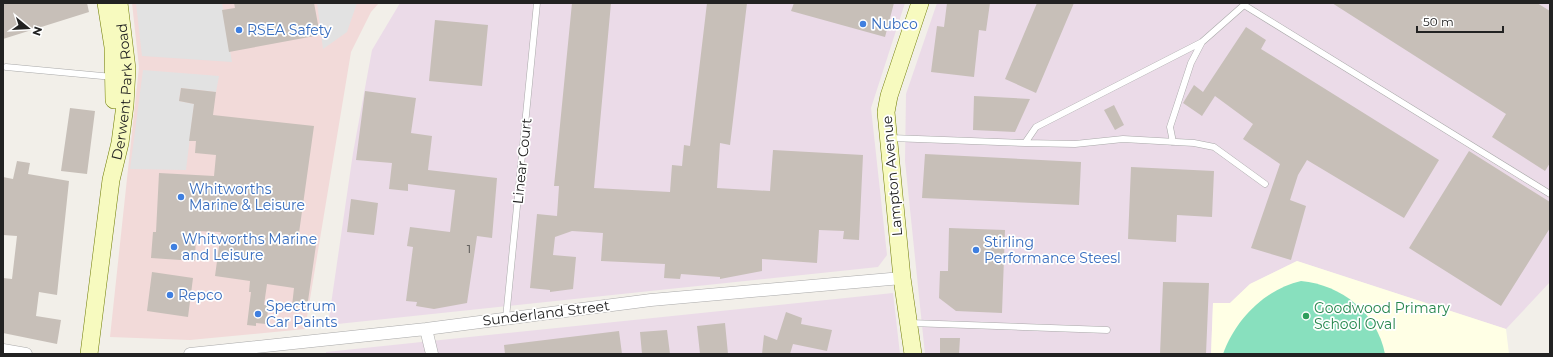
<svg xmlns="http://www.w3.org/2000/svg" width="1553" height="357" viewBox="0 0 1553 357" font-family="Montserrat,sans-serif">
	<rect width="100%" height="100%" fill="#f2efe9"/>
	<path fill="#f2dad9" d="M132 3H379L371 12 351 52 305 329 190 340 110 337 139 67Z"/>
	<path fill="#ebdbe8" d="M400 3H905L871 108 887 255 878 267 328 325 353 153 372 50Z
		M937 3H1550V282L1506 329 1297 261 1250 284 1230 303H1213L1211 354H925L905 161 906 94Z
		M893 293 900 354H326V352Z"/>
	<path fill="#ffffe5" d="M1297 261 1506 329 1509 354H1211L1213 303H1230L1250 284Z"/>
	<path fill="#88e0be" d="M1301 281C1342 285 1377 313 1385 354H1223C1235 320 1265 289 1301 281Z"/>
	<path fill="#e2e2e2" d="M136 3H222L232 62 142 56Z
		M317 3H357L347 32 323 49Z
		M143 70 219 76 216 92 181 88 179 101 194 104 186 170 130 169Z"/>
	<path fill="#c7bfb8" d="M3 3H87L89 12 3 39Z
		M234 3H314L320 35 229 52 222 10 235 8Z
		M572 3H611L594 188 670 192 672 165 682 166 684 145 690 146 707 3H747L730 145 720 143 717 188 770 191 773 150 863 155 859 240 843 239 844 231 819 230 817 263 762 259V271L720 279V277L681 274 680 279 664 278 665 264 601 261 603 233 572 231 555 237 553 255 576 257 573 289 550 292V290L530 288 537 214 557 216 559 186H554Z
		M794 3H894L885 37 791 11Z
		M947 3H990L986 31 979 30 974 77 931 72 937 26 944 27Z
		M1037 3H1074L1036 93 1005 79Z
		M1332 3H1537L1550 11V163L1545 171 1492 137 1506 114Z
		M435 20 488 25 482 86 429 81Z
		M1246 27 1266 40 1261 49 1439 160 1404 218 1307 160 1298 175 1290 200 1306 206 1291 260 1251 248 1280 164 1243 139 1253 124 1215 96 1202 116 1183 103 1194 85 1203 92Z
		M181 88 216 92 213 115 314 126 298 240 316 245 307 308 292 306 294 288 267 284 264 305H269L266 324 256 323V326L247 325 251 292H249L250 281 215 276 221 232 196 231 195 261 151 258 153 232H156L159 173 214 176 216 155 195 153 196 141H189L194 104 179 101Z
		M365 91 416 98 411 133 432 136 428 170 497 178 492 238 477 236 467 303 434 309 416 306 417 302 406 301 413 247 407 246 410 227 450 232 455 190 408 184V191L389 189 392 163 356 160Z
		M974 96 1030 99 1015 132 973 130Z
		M1114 105 1124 125 1115 130 1104 110Z
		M70 108 95 111 87 174 61 171Z
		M1469 151 1550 202V228L1501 306 1409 248Z
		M925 154 1081 162 1079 205 922 198Z
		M17 161 30 163 28 174 69 181 57 295 39 292 36 316 61 320 57 344 3 333V278L12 279 17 236 3 235V177L13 179Z
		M1131 167 1214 171 1212 217 1177 215 1176 242 1128 239Z
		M351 199 378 203 374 235 347 232Z
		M949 228 1005 230 1002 313 956 311 939 298 940 271H948Z
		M152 272 193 278 188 317 147 311Z
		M1163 282 1209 283 1206 354H1160Z
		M786 312 802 318 801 324 832 330 827 351 793 344 790 354H762L764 335 777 340Z
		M725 323 728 354H700L697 326Z
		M667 330 670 354H642L640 332Z
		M619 331 622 354H505L504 345Z
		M940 338H960L959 354H940Z"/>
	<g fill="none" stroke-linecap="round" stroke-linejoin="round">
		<g stroke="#a9a9a9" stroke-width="7">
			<path id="lane" d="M6 67 113 77
				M891 138 1025 143 1036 127 1202 42 1244 5 1550 194
				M1173 142 1170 127 1191 63 1202 42
				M1025 143 1075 144 1123 139 1194 143 1214 147 1265 184
				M506 318 537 3
				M910 323 1107 330"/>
		</g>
		<g stroke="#a9a9a9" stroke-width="13">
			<path id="street" d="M426 329 432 354
				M3 350 26 354
				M190 354 426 329 651 300 902 278"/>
		</g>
		<g stroke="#707d05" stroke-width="18">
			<g id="secondary">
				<path d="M106 3 113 47 114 100"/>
				<path id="s1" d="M89 354 111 180 120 143 125 105 127 69 119 3"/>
				<path d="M913 354 902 278 886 112 889 96 920 3"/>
			</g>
		</g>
		<use href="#lane" stroke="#fff" stroke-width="6"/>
		<use href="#street" stroke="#fff" stroke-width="12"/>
		<use href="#secondary" stroke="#f7fabf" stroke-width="17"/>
	</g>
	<g fill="#3f7fe0" stroke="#fff" stroke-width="1.5">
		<circle cx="863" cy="24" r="4"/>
		<circle cx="239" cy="30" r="4"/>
		<circle cx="181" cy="197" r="4"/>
		<circle cx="174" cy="247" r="4"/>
		<circle cx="976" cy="250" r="4"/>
		<circle cx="170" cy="295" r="4"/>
		<circle cx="258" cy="314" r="4"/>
	</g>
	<circle fill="#2e9e5b" stroke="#fff" stroke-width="1.5" cx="1306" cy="316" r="4"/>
	<g text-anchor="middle" stroke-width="3.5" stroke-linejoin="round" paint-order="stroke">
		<g font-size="12" fill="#4b4948">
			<text x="469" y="253">1</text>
		</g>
		<g font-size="14" fill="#366cbe" stroke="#fff" text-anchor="start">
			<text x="871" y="29">Nubco</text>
			<text x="247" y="35">RSEA Safety</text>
			<text x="189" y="194">Whitworths<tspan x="189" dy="16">Marine &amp; Leisure</tspan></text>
			<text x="182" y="244">Whitworths Marine<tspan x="182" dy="16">and Leisure</tspan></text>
			<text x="984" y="247">Stirling<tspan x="984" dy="16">Performance Steesl</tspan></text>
			<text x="178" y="300">Repco</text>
			<text x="266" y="311">Spectrum<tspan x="266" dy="16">Car Paints</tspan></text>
		</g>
		<g font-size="14" fill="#222" stroke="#fff">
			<text dy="5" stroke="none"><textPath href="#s1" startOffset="265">Derwent Park Road</textPath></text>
			<text transform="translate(522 161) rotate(-84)" y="5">Linear Court</text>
			<text transform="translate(892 176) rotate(-95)" y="5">Lampton Avenue</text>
			<text transform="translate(546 313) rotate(-7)" y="5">Sunderland Street</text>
		</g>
		<g font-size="14" fill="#27864d" stroke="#fff" text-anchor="start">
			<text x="1314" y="313">Goodwood Primary<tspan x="1314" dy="16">School Oval</tspan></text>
		</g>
	</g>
	<rect width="1553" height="357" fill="none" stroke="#222222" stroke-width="8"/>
	<g transform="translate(28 28) rotate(108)" stroke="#ffffff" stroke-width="3" paint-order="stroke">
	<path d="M0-3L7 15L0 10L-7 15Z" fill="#222222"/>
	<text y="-6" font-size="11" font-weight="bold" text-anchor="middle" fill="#222222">N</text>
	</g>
	<path d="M1417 26v6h86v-6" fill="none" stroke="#222222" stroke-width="2"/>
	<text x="1423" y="26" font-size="12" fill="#222222" stroke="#ffffff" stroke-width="3" paint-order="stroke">50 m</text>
</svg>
